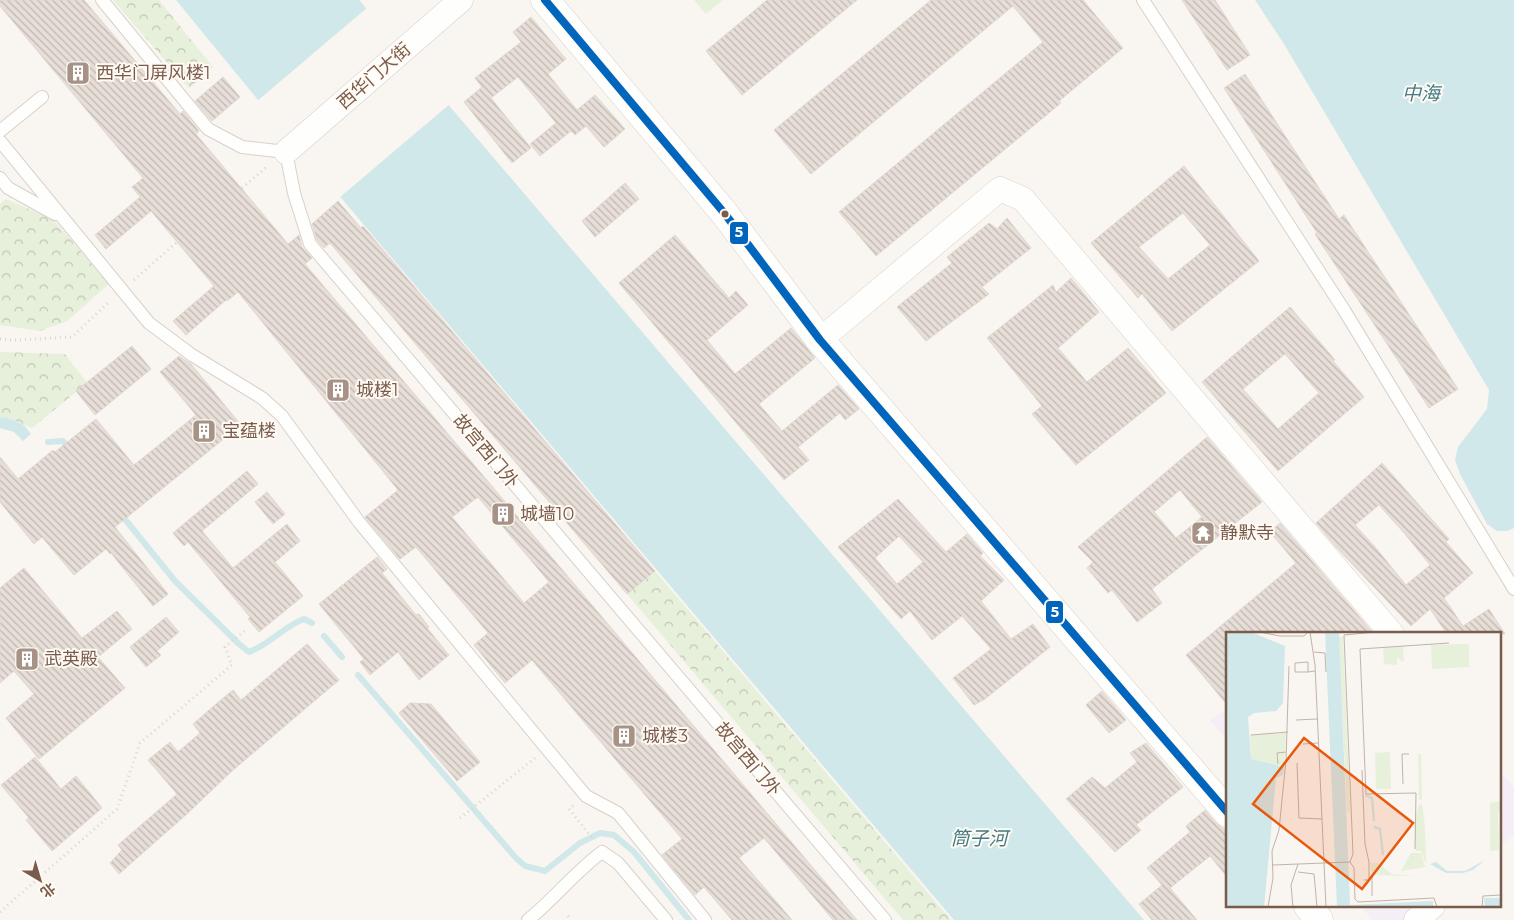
<svg xmlns="http://www.w3.org/2000/svg" width="1514" height="920" viewBox="0 0 1514 920" font-family="Montserrat,'Noto Sans SC',sans-serif">
	<defs>
		<pattern id="forest-crowns" width="20" height="18" patternUnits="userSpaceOnUse" patternTransform="scale(1.25)"><rect width="20" height="18" fill="#e7f0db"/><path d="M2 6a3 3 0 1 1 6 0M12 15a3 3 0 1 1 6 0" fill="none" stroke="#c0c6b4"/></pattern>
		<pattern id="building-back-hatch" width="6" height="6" patternUnits="userSpaceOnUse" patternTransform="scale(1.25)"><rect width="6" height="6" fill="#e6ded7"/><path d="M-1 5l2 2M0 0l6 6M5-1l2 2" fill="none" stroke="#bfb7b1"/></pattern>
	</defs>
	<rect width="100%" height="100%" fill="#f9f5f0"/>
	<path fill="#f6eef6" d="M1228 708V742L1210 720Z
		M1500 771 1514 787V835L1500 846Z
		M1361 906H1425L1407 920H1372Z"/>
	<path fill="url(#forest-crowns)" d="M113 0H159L213 67 189 88Z
		M6 199 54 220 109 284 67 321 40 331 0 325V204Z
		M0 352 65 354 87 383 32 428 6 417 0 418Z
		M655 571 951 920H903L627 594Z"/>
	<path fill="#e7f0db" d="M694 0H723L706 14Z"/>
	<path fill="#d0e8ea" d="M176 0H359L1144 920H954L258 100Z
		M1255 0H1514V528L1507 531H1497L1487 524 1460 474 1455 460 1458 447 1487 409 1489 390 1284 44Z
		M6 417 24 425 31 434 23 441 14 432 0 428V418Z"/>
	<path fill="#f9f5f0" d="M368 7 451 103 339 198 256 102Z"/>
	<g fill="none" stroke-linecap="round" stroke-linejoin="round">
		<path stroke="#d0e8ea" stroke-width="6" d="M48 442 63 441 70 450
			M120 513 175 581 239 644 249 652C270 644 284 626 304 619L312 623
			M324 636 342 657
			M358 675 516 858 525 866 545 871 580 843 600 833 614 835 634 852 689 920"/>
	</g>
	<path fill="url(#building-back-hatch)" stroke="#e2d8d2" fill-rule="evenodd" d="M0 0H84L180 114 183 111 199 131 196 134 288 244 299 235 302 247 312 258 305 264 857 920H833L764 838 739 858 792 920H732L704 887 695 895 662 855 682 839 532 660 505 683 474 645 488 633 416 547 400 559 365 517 398 490 238 292 227 301 226 300 186 335 173 321 214 286 151 211 106 249 95 235 140 197 132 187 143 178 0 6ZM478 497 549 582 524 603 452 517Z
		M767 0H857L742 95 706 51Z
		M931 0H1083L1123 48 1059 101 1061 103 876 256 839 212 1043 42 1013 6 811 174 774 130Z
		M1182 0H1215L1250 55 1227 70Z
		M531 17 566 59 548 74 577 110 595 95 625 129 604 147 586 126 575 135 571 131 540 156 530 144 556 123 518 77 491 98 531 148 512 163 464 102 482 87 475 78 521 42 513 32Z
		M1245 74 1339 219 1344 215 1458 389 1429 408 1315 234 1317 233 1224 88Z
		M223 77 240 97 212 121 195 101Z
		M1184 166 1259 261 1172 331 1142 294 1138 298 1091 243ZM1183 213 1210 245 1168 279 1139 247Z
		M625 183 639 199 595 237 582 221Z
		M338 201 361 228 363 226 655 571 627 594 330 243 324 248 317 240 312 224Z
		M1007 218 1031 248 982 287 989 294 926 341 897 307 952 263 947 257 989 223 997 229Z
		M675 235 729 298 736 291 748 305 707 340 735 374 791 328 815 358 759 404 782 431 838 385 859 409 845 420 840 413 798 447 809 460 784 480 619 283Z
		M1071 278 1099 312 1058 348 1087 382 1128 348 1166 393 1076 465 1032 414 1042 406 987 338 1053 285 1056 292Z
		M1290 307 1335 360 1333 361 1364 397 1278 471 1202 382ZM1285 354 1319 393 1278 429 1243 389Z
		M132 346 151 369 95 415 76 391Z
		M179 356 191 364 241 425 115 527 168 594 153 606 111 553 110 554 106 549 74 575 42 537 34 544 0 502V457L18 479 53 450 55 452 96 419 134 465 196 415 160 372Z
		M1207 437 1262 502 1152 589 1162 603 1137 622 1112 590 1108 593 1087 568 1093 562 1078 547ZM1180 490 1202 517 1176 538 1154 512Z
		M1382 463 1449 539 1446 542 1473 573 1444 598 1463 626 1489 609 1505 634H1447L1430 609 1411 626 1336 547 1316 523ZM1379 505 1405 534 1430 565 1406 585 1376 548 1355 525Z
		M247 471 258 484 202 531 233 568 287 524 300 541 275 562 303 596 259 632 248 619 250 617 188 542 184 546 173 533Z
		M267 492 285 514 273 524 255 502Z
		M898 499 946 552 967 534 983 553 980 556 1004 580 981 601 1011 639 1033 624 1050 647 985 699 974 705 953 678 991 649 962 616 932 640 910 611 901 619 838 547ZM899 536 923 562 897 584 875 558Z
		M1280 523 1374 634H1228V706L1186 655 1296 563 1270 532Z
		M377 557 387 569 382 573 416 615 419 614 429 627 427 628 449 655 419 680 398 652 370 675 360 662 364 659 319 604Z
		M24 568 82 638 117 611 132 629 98 657 125 688 39 759 6 718 34 694 14 671 0 683V588Z
		M166 617 179 632 157 651 161 655 146 667 130 647Z
		M307 644 339 680 232 771 188 813 119 874 110 863 122 850 118 845 177 794 148 760 170 742 178 752 200 733 193 724 216 704 233 690 241 700Z
		M1102 691 1126 720 1109 733 1086 705Z
		M410 703 431 704 480 762 457 781 399 713Z
		M1146 743 1183 787 1136 825 1141 830 1115 852 1066 799 1092 777 1105 788 1137 762 1130 753Z
		M35 757 61 789 76 776 102 808 52 851 26 820 29 818 1 785Z
		M1205 810 1216 823 1223 828 1228 833V878L1210 856 1170 888 1197 920H1152L1139 904 1162 885 1147 868 1190 832 1186 826Z"/>
	<g fill="none" stroke-linecap="round" stroke-linejoin="round">
		<g stroke="#d7d1cb" stroke-width="14">
			<path id="service" d="M102 0 208 129 242 147 286 152 294 193 310 244 885 920
				M1143 0 1344 310 1514 589
				M0 131 42 97
				M0 141 149 323 192 355 262 398 282 416 359 522 586 796 618 813 705 920
				M0 178 8 188 55 214
				M528 920C554 899 575 872 602 852L618 863 666 920"/>
		</g>
		<g stroke="#d7d1cb" stroke-width="25">
			<path id="minor" d="M286 152 461 0
				M820 340 1000 189 1023 199 1392 634
				M1416 920 1433 906"/>
		</g>
		<g stroke="#d7d1cb" stroke-width="29">
			<path id="tertiary" d="M545 0 725 214 820 340 1228 813
				M1308 906 1319 920"/>
		</g>
		<path stroke="#dcd5d0" stroke-width="3" stroke-dasharray="1 4" stroke-linecap="butt" d="M242 188 268 166
			M134 280 177 242
			M0 339 15 340 72 337 110 301
			M573 806 569 809 593 839
			M460 818 535 758
			M0 912 117 809 140 743 232 665 225 647 247 629
			M568 916 571 920"/>
		<use href="#service" stroke="#fefefd" stroke-width="12"/>
		<use href="#minor" stroke="#fefefd" stroke-width="24"/>
		<use href="#tertiary" stroke="#fefefd" stroke-width="28"/>
		<g stroke="#fffaf3" stroke-width="11">
			<path id="bus-1" d="M545 0 725 214 820 340 1228 813"/>
		</g>
		<use href="#bus-1" stroke="#0065bd" stroke-width="8"/>
	</g>
	<defs>
		<g id="building-square" transform="scale(1.25)"><rect x="-9" y="-9" width="18" height="18" rx="4" fill="#a69286" stroke="#fffaf3"/><path d="M-4-6H4V6H1V3H-1V6H-4ZM-2.5-4.3h1.7v1.8h-1.7ZM.8-4.3h1.7v1.8H.8ZM-2.5-1h1.7V.8h-1.7ZM.8-1h1.7V.8H.8Z" fill="#fff"/></g>
		<g id="temple-square" transform="scale(1.25)"><rect x="-9" y="-9" width="18" height="18" rx="4" fill="#a69286" stroke="#fffaf3"/><path d="M0-6L5-2H3V0L6.5 2.5H4V6H1.5V3h-3V6H-4V2.5H-6.5L-3 0V-2H-5Z" fill="#fff"/></g>
	</defs>
	<g fill-rule="evenodd">
		<use href="#building-square" x="78" y="73"/>
		<use href="#building-square" x="338" y="390"/>
		<use href="#building-square" x="204" y="431"/>
		<use href="#building-square" x="503" y="514"/>
		<use href="#temple-square" x="1203" y="533"/>
		<use href="#building-square" x="27" y="659"/>
		<use href="#building-square" x="624" y="736"/>
	</g>
	<circle fill="#7a5c4d" stroke="#fffaf3" stroke-width="2" cx="725" cy="214" r="4.5"/>
	<g text-anchor="middle" stroke-width="4" stroke-linejoin="round" paint-order="stroke">
		<g font-size="18" fill="#7a5c4d" stroke="#fffaf3" text-anchor="start">
			<text x="96" y="79">西华门屏风楼1</text>
			<text x="356" y="396">城楼1</text>
			<text x="222" y="437">宝蕴楼</text>
			<text x="520" y="520">城墙10</text>
			<text x="1220" y="539">静默寺</text>
			<text x="44" y="665">武英殿</text>
			<text x="642" y="742">城楼3</text>
		</g>
		<g font-size="18" fill="#7a5c4d" stroke="#fffaf3">
			<text transform="translate(374 76) rotate(-41)" y="6">西华门大街</text>
			<text transform="translate(486 451) rotate(50)" y="6">故宫西门外</text>
			<text transform="translate(748 759) rotate(50)" y="6">故宫西门外</text>
		</g>
		<g font-size="19" font-style="italic" fill="#437c86" stroke="#fffaf3">
			<text x="1421" y="100">中海</text>
			<text x="979" y="845">筒子河</text>
		</g>
	</g>
	<g transform="translate(1226 632)">
		<rect width="275" height="275" fill="#f9f5f0"/>
		<path d="M243 12V35L206 37 205 13ZM177 14 178 30 171 26V33L158 32 157 15ZM60 101 58 133 48 134 25 127 24 103ZM164 120 165 157H150L149 121ZM275 169V180H272L273 218 264 219V171Z" fill="#e7f0db"/>
		<path d="M113 5H117L124 179 121 180ZM192 122H195L196 168H193ZM196 172 199 195 200 232 195 219H190L188 191 193 173ZM185 221H195L199 235 175 239ZM144 231H151L166 242 192 244 146 243Z" fill="#e7f0db"/>
		<path d="M0 0H25L59 14 57 71 50 79 28 81 22 85 25 127 58 135 57 143 50 146 38 275H0ZM99 0H113L124 273 207 269V275H111ZM259 228 247 238 237 241H220L204 232 210 230 221 239H239ZM258 266H275V275H259Z" fill="#d0e8ea"/>
		<path fill="none" stroke="#d0e8ea" stroke-width="2.5" d="M139 163 146 166 148 189M148 195 154 197 157 223"/>
		<path fill="none" stroke="#c2b3aa" stroke-width="1" d="M33 0 54 4H78L82 0M84 0 89 33 100 275M150 0 118 3 127 222 124 230 128 236 129 267 132 270 208 266 211 275M88 20 99 21 100 40M82 40V30L69 31V40H82L89 39M70 88 91 87M25 103 62 100M77 112 92 111M71 131 73 186 96 187M52 132 51 121 60 120M136 138 139 212 143 230V248H138M177 152 176 122H183M189 217 190 161 140 162 134 17 223 11M47 233 124 230M72 240 88 242 91 275M146 245V264M42 275 47 246 46 219 53 198 60 128 63 34M67 275 65 253 72 232M256 275 257 264 275 263"/>
		<path fill="#e8590c" fill-opacity="0.15" stroke="#e8590c" stroke-width="2.5" d="M78 106 187 191 136 257 27 172Z"/>
		<rect width="275" height="275" fill="none" stroke="#7a5c4d" stroke-width="2.5"/>
	</g>
	<g stroke="#fffaf3" stroke-width="2">
		<rect x="729" y="221" width="20" height="24" rx="5" fill="#0065bd"/>
		<rect x="1045" y="600" width="19" height="24" rx="5" fill="#0065bd"/>
	</g>
	<g font-size="14" text-anchor="middle" font-weight="bold" fill="#fff">
		<text x="739" y="237">5</text>
		<text x="1055" y="617">5</text>
	</g>
	<g transform="translate(40 880) rotate(142)" stroke="#fffaf3" stroke-width="4" paint-order="stroke">
	<path d="M0-4L9 19L0 12L-9 19Z" fill="#7a5c4d"/>
	<text y="-8" font-size="14" font-weight="bold" text-anchor="middle" fill="#7a5c4d">北</text>
	</g>
</svg>
